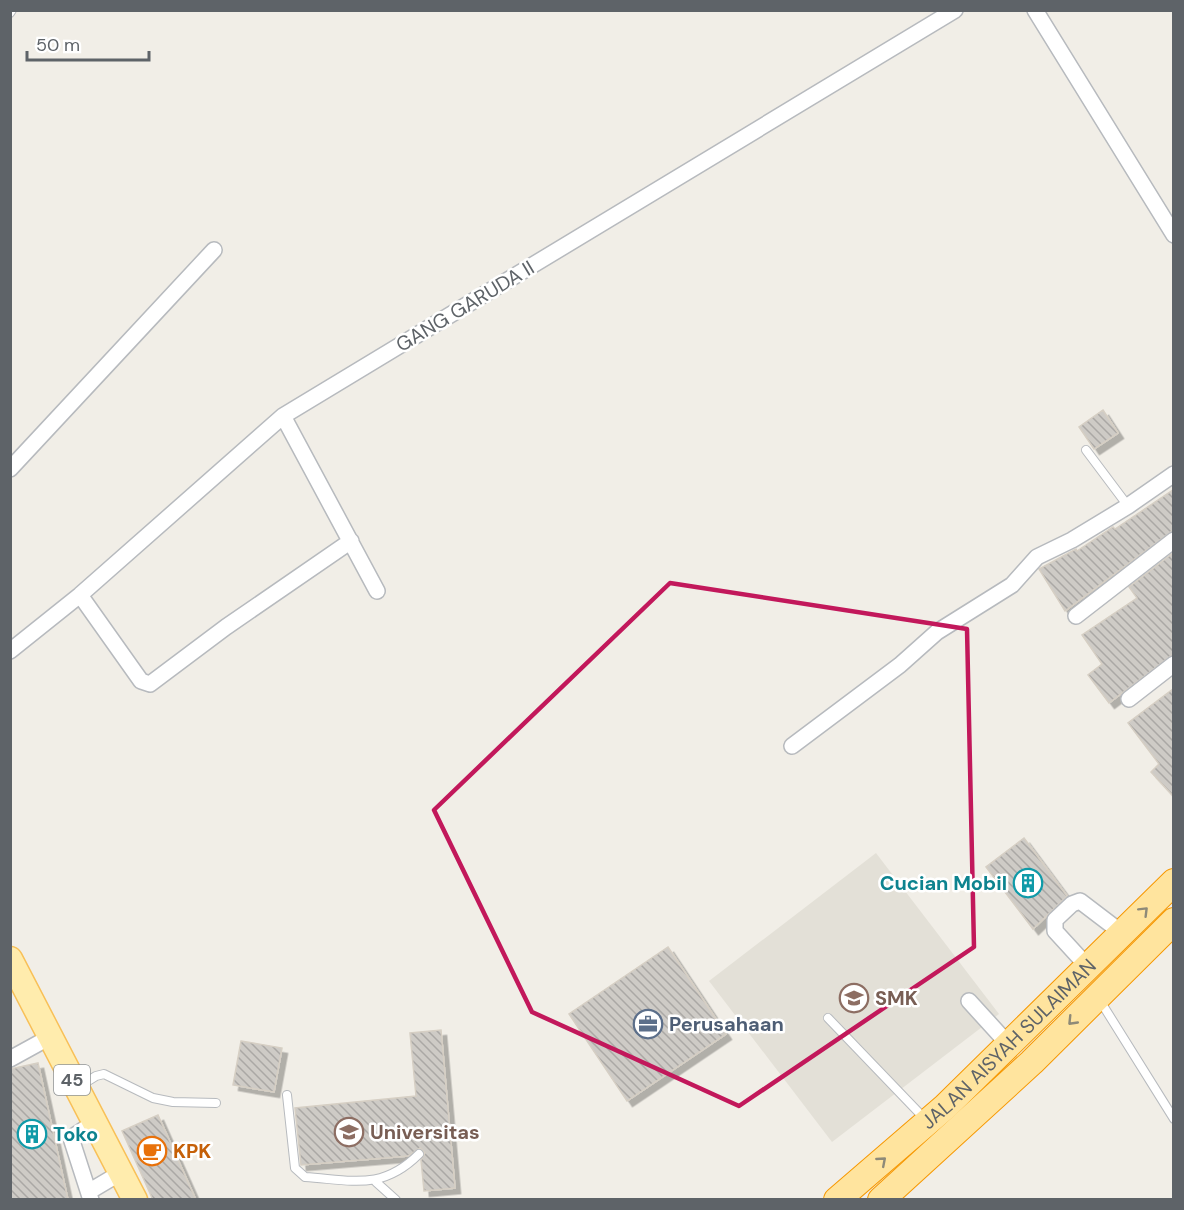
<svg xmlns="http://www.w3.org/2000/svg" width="1184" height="1210" viewBox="0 0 1184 1210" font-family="'DM Sans',sans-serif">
	<defs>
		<pattern id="building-back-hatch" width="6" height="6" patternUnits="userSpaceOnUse" patternTransform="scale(1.5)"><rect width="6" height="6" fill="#cecbc6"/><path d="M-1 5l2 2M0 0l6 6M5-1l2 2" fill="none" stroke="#aaa8a5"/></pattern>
		<filter id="shadow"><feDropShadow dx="5.5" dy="5.5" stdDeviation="0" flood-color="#0004"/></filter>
	</defs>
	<rect width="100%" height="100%" fill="#f1eee7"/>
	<path fill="#e3e0d7" d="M876 853 999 1014 832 1142 709 981Z"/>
	<path fill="url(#building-back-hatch)" stroke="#d6cfc4" stroke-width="1.5" filter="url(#shadow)" d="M1103 410 1118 433 1094 449 1079 427Z
		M1173 490V530L1065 611 1039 569 1076 549 1077 551 1113 527 1115 529Z
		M1173 553V654L1109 703 1088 675 1102 664 1082 635 1137 598 1129 587Z
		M1173 689V796L1151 772 1159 764 1128 723Z
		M1024 838 1067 896 1033 929 986 867Z
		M668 947 726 1034 627 1101 569 1014Z
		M441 1030 455 1188 424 1191 421 1160 425 1153 420 1148 408 1156 301 1165 295 1108 416 1096 410 1033Z
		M241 1041 282 1048 274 1092 233 1085Z
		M38 1063 68 1200H10V1069Z
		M158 1115 196 1200H153L122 1131Z"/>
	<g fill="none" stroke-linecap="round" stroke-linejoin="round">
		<g stroke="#b7babe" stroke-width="10">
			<path id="service" d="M10 13 12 10
				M1086 450 1128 506
				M1099 999 1174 1119
				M828 1018 925 1119
				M80 1086 96 1076 104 1074 153 1098 173 1102 216 1103
				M287 1095 295 1168 305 1177C352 1180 382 1191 419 1154
				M376 1182 396 1200"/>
		</g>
		<g stroke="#b7babe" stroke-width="18">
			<path id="minor" d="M1035 10 1174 235
				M283 416 377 591
				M10 469 214 250
				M80 595 141 681 150 684 226 627 351 541
				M1076 616 1174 540
				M10 651 80 595 283 416 955 10
				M1129 699 1174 664
				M792 746 900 665 937 632 1012 585 1037 557 1072 540 1128 506 1174 474
				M1088 967 1055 931V920L1072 904 1080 901 1122 933
				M969 1001 1009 1045
				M10 1059 50 1037
				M90 1191 122 1172
				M91 1200 71 1138 95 1122"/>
		</g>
		<g stroke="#f8c058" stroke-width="27">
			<path id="primary" d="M10 959 135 1200"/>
		</g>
		<g stroke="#f79800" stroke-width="28">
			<g id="trunk">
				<path id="s1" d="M837 1200 946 1106 1174 882"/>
				<path d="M881 1200 1032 1062 1174 921"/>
			</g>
		</g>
		<use href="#service" stroke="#fff" stroke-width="8"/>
		<use href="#minor" stroke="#fff" stroke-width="15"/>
		<use href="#primary" stroke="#ffecad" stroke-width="24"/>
		<use href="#trunk" stroke="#ffe49e" stroke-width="26"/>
	</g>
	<defs><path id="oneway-chevron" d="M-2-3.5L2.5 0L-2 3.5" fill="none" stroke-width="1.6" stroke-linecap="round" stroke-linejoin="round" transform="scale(1.5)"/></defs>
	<g stroke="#8e8a78">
		<use href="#oneway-chevron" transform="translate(1144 911) rotate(-45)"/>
		<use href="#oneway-chevron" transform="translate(1072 1021) rotate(134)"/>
		<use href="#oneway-chevron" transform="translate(882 1161) rotate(-41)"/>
	</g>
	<path fill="none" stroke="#c2185b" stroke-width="4.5" stroke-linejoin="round" d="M670 583 967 629 974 947 739 1106 532 1012 434 810Z"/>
	<defs>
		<g id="building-ring" transform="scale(1.5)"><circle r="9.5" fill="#fff" stroke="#0f9aa8" stroke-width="1.5"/><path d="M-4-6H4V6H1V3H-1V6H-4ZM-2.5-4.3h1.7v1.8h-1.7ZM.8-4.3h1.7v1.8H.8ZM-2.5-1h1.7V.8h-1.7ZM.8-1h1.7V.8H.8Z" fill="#0f9aa8"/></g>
		<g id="school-ring" transform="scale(1.5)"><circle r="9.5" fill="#fff" stroke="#8d6e63" stroke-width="1.5"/><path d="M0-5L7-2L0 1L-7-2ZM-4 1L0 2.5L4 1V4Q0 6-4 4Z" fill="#8d6e63"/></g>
		<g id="office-ring" transform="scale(1.5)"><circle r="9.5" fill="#fff" stroke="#5c6f8a" stroke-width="1.5"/><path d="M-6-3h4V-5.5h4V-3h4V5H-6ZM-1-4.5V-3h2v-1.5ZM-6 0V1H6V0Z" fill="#5c6f8a"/></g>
		<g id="university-ring" transform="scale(1.5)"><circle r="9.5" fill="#fff" stroke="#8d6e63" stroke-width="1.5"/><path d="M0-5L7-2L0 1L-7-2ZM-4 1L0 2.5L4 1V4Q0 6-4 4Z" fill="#8d6e63"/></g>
		<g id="cafe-ring" transform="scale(1.5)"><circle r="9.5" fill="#fff" stroke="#e8710a" stroke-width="1.5"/><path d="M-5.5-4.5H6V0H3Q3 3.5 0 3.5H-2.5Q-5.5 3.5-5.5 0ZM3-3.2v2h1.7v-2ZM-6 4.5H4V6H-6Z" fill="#e8710a"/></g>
	</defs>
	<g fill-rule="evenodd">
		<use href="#building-ring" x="1028" y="883"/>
		<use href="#school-ring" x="854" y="998"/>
		<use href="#office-ring" x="648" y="1024"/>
		<use href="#university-ring" x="349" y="1132"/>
		<use href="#building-ring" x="32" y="1134"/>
		<use href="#cafe-ring" x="152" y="1151"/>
	</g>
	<g text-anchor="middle" stroke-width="5" stroke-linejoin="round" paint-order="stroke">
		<rect fill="#fff" stroke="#8e9295" stroke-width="1.5" x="54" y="1065" width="36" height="30" rx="4.5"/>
		<g font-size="18" font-weight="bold" fill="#5e6368">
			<text x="72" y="1086">45</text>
		</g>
		<g font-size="20" fill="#5e6368" stroke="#fff">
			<text transform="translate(465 306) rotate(-31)" y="7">GANG GARUDA II</text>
			<text dy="7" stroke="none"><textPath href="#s1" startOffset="232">JALAN AISYAH SULAIMAN</textPath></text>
		</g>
		<g font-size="20" font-weight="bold" fill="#0d838f" stroke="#fff" text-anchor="end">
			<text x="1007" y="890">Cucian Mobil</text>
			<text x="53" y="1141" text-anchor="start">Toko</text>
		</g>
		<g font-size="20" font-weight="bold" fill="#785e54" stroke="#fff" text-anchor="start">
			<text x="875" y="1005">SMK</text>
			<text x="370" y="1139">Universitas</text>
		</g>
		<g font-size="20" font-weight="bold" fill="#4e5e75" stroke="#fff" text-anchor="start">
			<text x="669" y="1031">Perusahaan</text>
		</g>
		<g font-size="20" font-weight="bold" fill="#c56008" stroke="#fff" text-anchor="start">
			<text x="173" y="1158">KPK</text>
		</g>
	</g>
	<rect width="1184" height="1210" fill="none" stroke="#5e6368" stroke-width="24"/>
	<path d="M27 51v9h122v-9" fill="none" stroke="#5e6368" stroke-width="3"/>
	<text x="36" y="51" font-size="18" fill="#5e6368" stroke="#ffffff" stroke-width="4.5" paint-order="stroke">50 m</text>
</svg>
